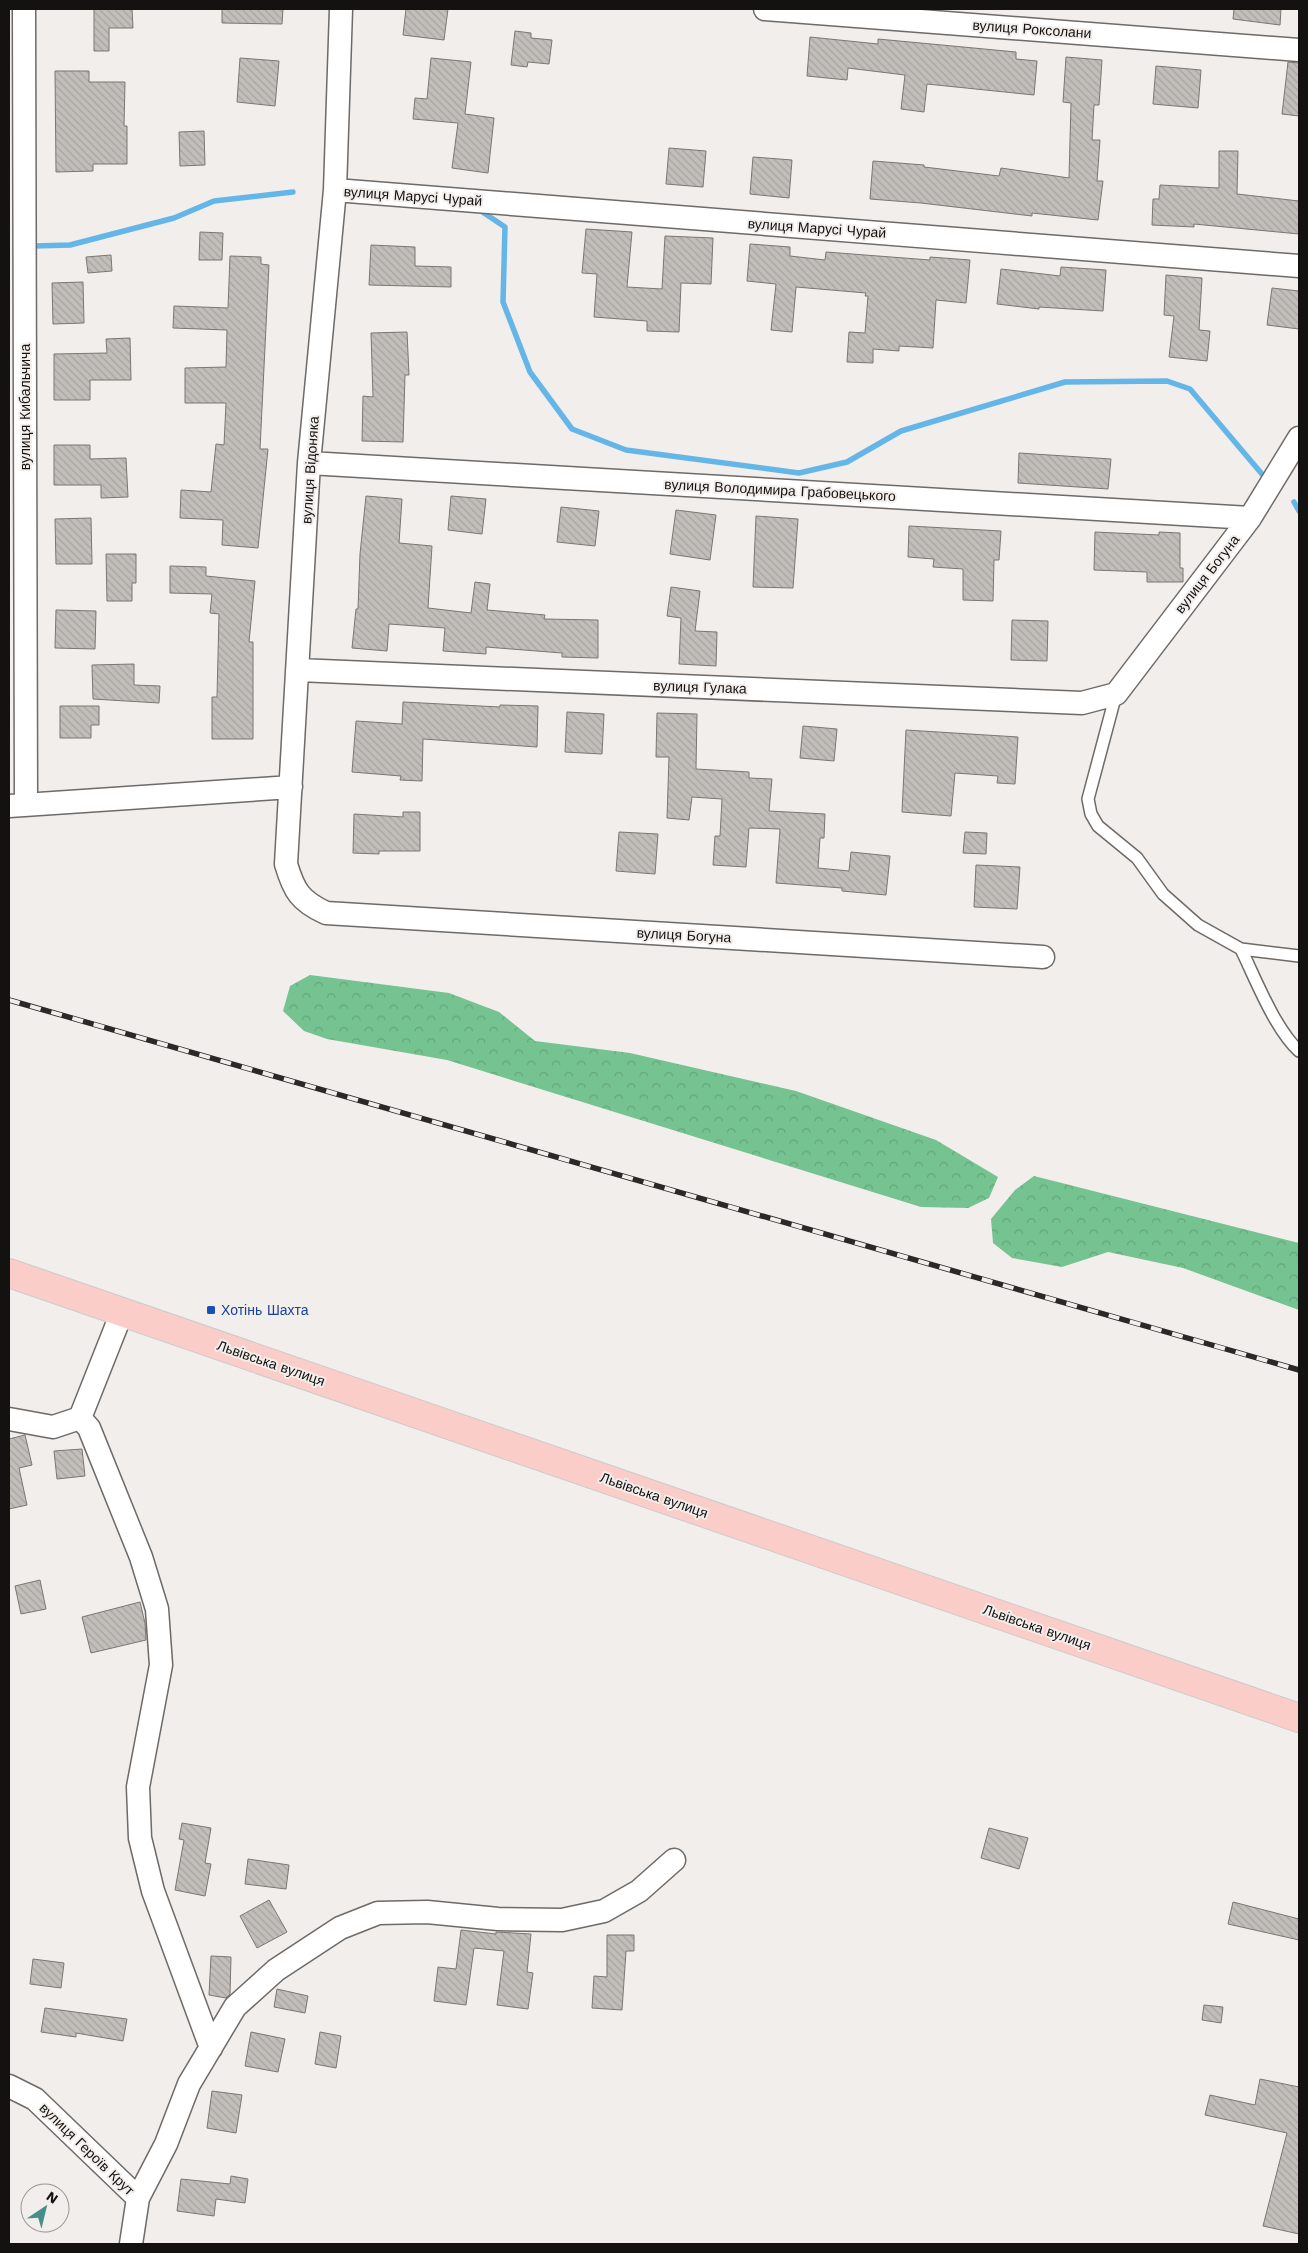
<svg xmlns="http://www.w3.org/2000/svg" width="1308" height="2253" viewBox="0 0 1308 2253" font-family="'Work Sans',sans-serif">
	<defs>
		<pattern id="forest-crowns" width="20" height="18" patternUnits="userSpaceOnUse" patternTransform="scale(1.25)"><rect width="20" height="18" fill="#75c390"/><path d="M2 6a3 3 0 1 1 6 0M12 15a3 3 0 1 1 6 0" fill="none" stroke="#64a67b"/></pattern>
		<pattern id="building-back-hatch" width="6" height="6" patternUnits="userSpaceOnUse" patternTransform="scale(1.25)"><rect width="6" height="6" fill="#c2bfbb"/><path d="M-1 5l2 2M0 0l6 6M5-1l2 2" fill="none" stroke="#a6a3a0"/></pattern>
	</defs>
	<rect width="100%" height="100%" fill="#f2eeeb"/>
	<path fill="url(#forest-crowns)" d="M310 975 449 993 499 1012 535 1041 630 1053 796 1091 936 1140 998 1177 989 1198 968 1208 921 1207 447 1060 327 1039 304 1031 283 1011 290 986Z
		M1034 1176 1299 1243V1310L1183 1268 1108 1252 1062 1267 1012 1258 993 1243 991 1219 1015 1190Z"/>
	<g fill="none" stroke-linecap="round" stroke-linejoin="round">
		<path stroke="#64b6e8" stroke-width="5.5" d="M481 211 505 227 503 302 530 372 572 429 626 450 799 473 847 462 901 431 1065 382 1167 381 1190 389 1267 480
			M34 246 70 245 174 218 214 201 293 192
			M1294 502 1299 511"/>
	</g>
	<path fill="url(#building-back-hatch)" stroke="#797673" d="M94 9H132L133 28H109V51H94Z
		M222 9H283L282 24 222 23Z
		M406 9H448L444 40 403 35Z
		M1234 9H1281L1280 25 1233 19Z
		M515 31 531 33V38L552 40 549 64 528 62 527 67 511 65Z
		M810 37 878 44V39L1016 52V59L1037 61 1034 95 927 84 924 112 901 109 905 75 848 68 847 80 807 76Z
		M1066 57 1102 60 1099 105H1094L1092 140H1100L1097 181H1103L1098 220 1032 213V216L921 203 870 199 873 161 924 165V167L999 176 1001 168 1069 178 1071 103 1063 102Z
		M240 58 279 61 275 106 237 102Z
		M431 58 471 62 465 114 494 118 488 173 452 168 458 123 413 119 415 98 427 99Z
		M1288 62 1299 63V116L1282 114Z
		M1156 66 1201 70 1198 108 1153 104Z
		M55 71H89V82H125L124 126H127V164H93V171L56 172Z
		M204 131 205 165 180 166 179 132Z
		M669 148 706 151 703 187 666 184Z
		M1219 151H1238L1237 194 1299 201V234L1194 224V227L1152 225 1153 199H1159L1160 185 1219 188Z
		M753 157 792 160 789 198 750 194Z
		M586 229 632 232 627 287 662 289 665 236 713 238 711 284 681 283 679 332 647 331V321L594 317 597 274 582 273Z
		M200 232 223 233 222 260H199Z
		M750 244 790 247V256L825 260 826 252 930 260V257L970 260 966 303 936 300 933 348 899 346V351L873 349V363L847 362 849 332 865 333 868 296H865L866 293 796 287 792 332 771 330 776 284 747 281Z
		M371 245 415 247V266L451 267V287L369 285Z
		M111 255 112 271 88 273 86 257Z
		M230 256 261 257V264L269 265 260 449H268L258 548 222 545 223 520 180 518 181 490 211 492 216 444 224 445 226 403H185V368L226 367 227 330 173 328 174 306 228 308Z
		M1061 267 1106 270 1103 311 1039 307V309L997 304 1001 269 1060 276Z
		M1166 275 1202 278 1199 330 1210 331 1207 361 1169 357 1174 316 1164 315Z
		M83 282 84 323 53 324 52 283Z
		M1272 288 1299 291V329L1267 325Z
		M407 332 409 375H405L403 442 362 441 363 396 373 397 371 333Z
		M130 338 131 380H90V400H54V354L107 353 106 339Z
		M54 445H90V459L126 458 128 497 101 498V485H54Z
		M1019 453 1111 459 1108 489 1018 483Z
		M366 496 402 499 399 543 432 546 428 608 471 613 475 582 490 584 487 610 545 615 544 619 598 620V658L562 657V653L486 647V654L443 651 445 628 389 624 387 651 352 648 356 609H358L360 554Z
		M451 496 486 499 482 534 448 530Z
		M561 507 599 511 595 546 557 542Z
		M676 510 716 515 710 560 670 554Z
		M756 516 798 519 793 588 753 587Z
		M91 518 92 564H56L55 519Z
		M909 526 1001 531 999 560H994L993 601 963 600V569L933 567 934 559 908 557Z
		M1095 532 1159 535V532L1180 533V568H1183V582H1147V572L1094 570Z
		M106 554H136V583H132V601H107Z
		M170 566 206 567V576L255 581 249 642H253V739H212V697H217L219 614 210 613 212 594 170 593Z
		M671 587 700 591 695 631 717 632 716 666 679 664 681 618 667 616Z
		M56 610 96 611 95 649 55 648Z
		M1012 620 1048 621 1047 661 1011 660Z
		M134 664V685L160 686 159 703 93 699 92 665Z
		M403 702 500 707V705L538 706 537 747 423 739 422 781 400 780 401 776 352 772 356 721 402 724Z
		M60 706H99V725H91V738H60Z
		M567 712 604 714 602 754 565 752Z
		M657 713 697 714 696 769 749 772V778L772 779 769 811 825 814 824 838H820L818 868 849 871 851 852 890 856 886 895 842 891V888L776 883 780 829 749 828 746 867 713 865 715 836H720L722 799 692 797 689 820 667 818 669 757H656Z
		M803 726 837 729 834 761 800 758Z
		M906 730 1018 737 1015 784 997 783 998 776 955 773 951 816 902 812Z
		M403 812H420V851H379V854L353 853 354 814 403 817Z
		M619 832 658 834 655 874 616 871Z
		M965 832 987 833 986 854 963 853Z
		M976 865 1020 867 1017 909 974 907Z
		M25 1435 32 1465 19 1468 27 1505 9 1509V1439Z
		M82 1449 85 1476 57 1479 54 1451Z
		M40 1580 46 1609 21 1614 15 1586Z
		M140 1602 145 1623 146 1640 91 1653 82 1617Z
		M182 1823 211 1828 205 1863 211 1864 205 1896 175 1890 184 1840 179 1839Z
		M989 1828 1028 1838 1019 1869 981 1858Z
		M248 1859 289 1865 286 1889 245 1884Z
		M269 1900 287 1932 257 1948 240 1916Z
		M1233 1902 1299 1919V1940L1228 1924Z
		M461 1930 496 1934V1932L531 1934 527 1972 533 1973 528 2009 497 2005 504 1951 474 1948 466 2005 434 2001 438 1967 456 1969Z
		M607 1935H634V1951H626L622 2010 592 2008 594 1976 607 1977Z
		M211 1956 231 1957 230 1994 226 1998 209 1995Z
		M33 1959 64 1963 61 1988 30 1984Z
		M277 1989 308 1996 305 2013 274 2007Z
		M1204 2005 1223 2007 1221 2023 1202 2020Z
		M45 2008 127 2019 123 2041 76 2033V2037L41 2032Z
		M251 2032 285 2039 278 2072 245 2066Z
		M320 2032 341 2036 336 2068 315 2064Z
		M1260 2079 1299 2087V2234L1263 2226 1287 2133 1205 2115 1210 2095 1255 2105Z
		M212 2091 242 2095 236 2133 207 2128Z
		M231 2176 248 2179 245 2203 216 2199 214 2216 177 2211 181 2179 230 2184Z"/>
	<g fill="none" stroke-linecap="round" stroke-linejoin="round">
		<g stroke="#6d6a67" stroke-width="14">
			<path id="lane" d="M1116 694 1088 799 1091 814 1098 826 1137 858 1163 894 1198 925 1241 949 1299 956
				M1241 949C1256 980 1275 1029 1299 1051"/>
		</g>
		<g stroke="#6d6a67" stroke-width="25">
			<path id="street" d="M24 9 26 805
				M341 9 335 190 309 463 286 864C294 891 300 901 326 913L1043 957
				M765 9 1299 50
				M335 190 1299 266
				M309 463 1250 518
				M298 670 1082 703 1116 694 1250 518 1299 438
				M9 806 291 787
				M80 1418 89 1428 141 1557 157 1609 161 1665 138 1787 140 1838 153 1891 211 2048
				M9 1419 53 1427 80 1418 122 1312
				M9 2086 35 2099 138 2198
				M131 2244 138 2198 166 2144 189 2084 235 2007 276 1970 340 1928 378 1913 427 1912 498 1919 562 1920 604 1911 639 1891 674 1860"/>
		</g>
		<g stroke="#cbcbcb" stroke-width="30">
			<path id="primary" d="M9 1273 1299 1718"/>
		</g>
		<use href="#lane" stroke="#fff" stroke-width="11"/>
		<use href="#street" stroke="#fff" stroke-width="22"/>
		<use href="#primary" stroke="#fbcdc8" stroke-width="28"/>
		<g stroke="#2a2927" stroke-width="5.5">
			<path id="rail" d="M9 1000 1299 1370"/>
		</g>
		<use href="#rail" stroke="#f2eeeb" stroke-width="4" stroke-dasharray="11" stroke-linecap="butt"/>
	</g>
	<rect fill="#1a4fb4" stroke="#f2eeeb" stroke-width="2" x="206" y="1305" width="10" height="10" rx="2.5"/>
	<g text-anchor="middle" stroke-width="4" stroke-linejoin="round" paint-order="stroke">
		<g font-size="14" fill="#131211" stroke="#f2eeeb">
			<text transform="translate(1032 29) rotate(4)" y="5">вулиця Роксолани</text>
			<text transform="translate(413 196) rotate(4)" y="5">вулиця Марусі Чурай</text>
			<text transform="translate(817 228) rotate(4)" y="5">вулиця Марусі Чурай</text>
			<text transform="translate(25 407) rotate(-90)" y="5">вулиця Кибальчича</text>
			<text transform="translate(310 470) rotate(-86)" y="5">вулиця Відоняка</text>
			<text transform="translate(780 490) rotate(3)" y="5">вулиця Володимира Грабовецького</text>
			<text transform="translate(1207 574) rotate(-52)" y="5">вулиця Богуна</text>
			<text transform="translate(700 687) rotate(2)" y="5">вулиця Гулака</text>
			<text transform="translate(684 935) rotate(3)" y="5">вулиця Богуна</text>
			<text transform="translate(271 1363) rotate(19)" y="5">Львівська вулиця</text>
			<text transform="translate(654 1495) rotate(19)" y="5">Львівська вулиця</text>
			<text transform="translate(1037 1627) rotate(19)" y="5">Львівська вулиця</text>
			<text transform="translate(87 2149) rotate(44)" y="5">вулиця Героїв Крут</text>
		</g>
		<g font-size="14" fill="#164399" stroke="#f2eeeb" text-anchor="start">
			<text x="221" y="1315">Хотінь Шахта</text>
		</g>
	</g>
	<rect width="1308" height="2253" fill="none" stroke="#131211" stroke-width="20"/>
	<g transform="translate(45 2208) rotate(35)"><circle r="24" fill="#f2eeeb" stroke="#999694"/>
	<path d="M0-4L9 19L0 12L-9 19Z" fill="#478e8b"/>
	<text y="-8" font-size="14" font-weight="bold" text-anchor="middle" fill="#131211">N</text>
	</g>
</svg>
